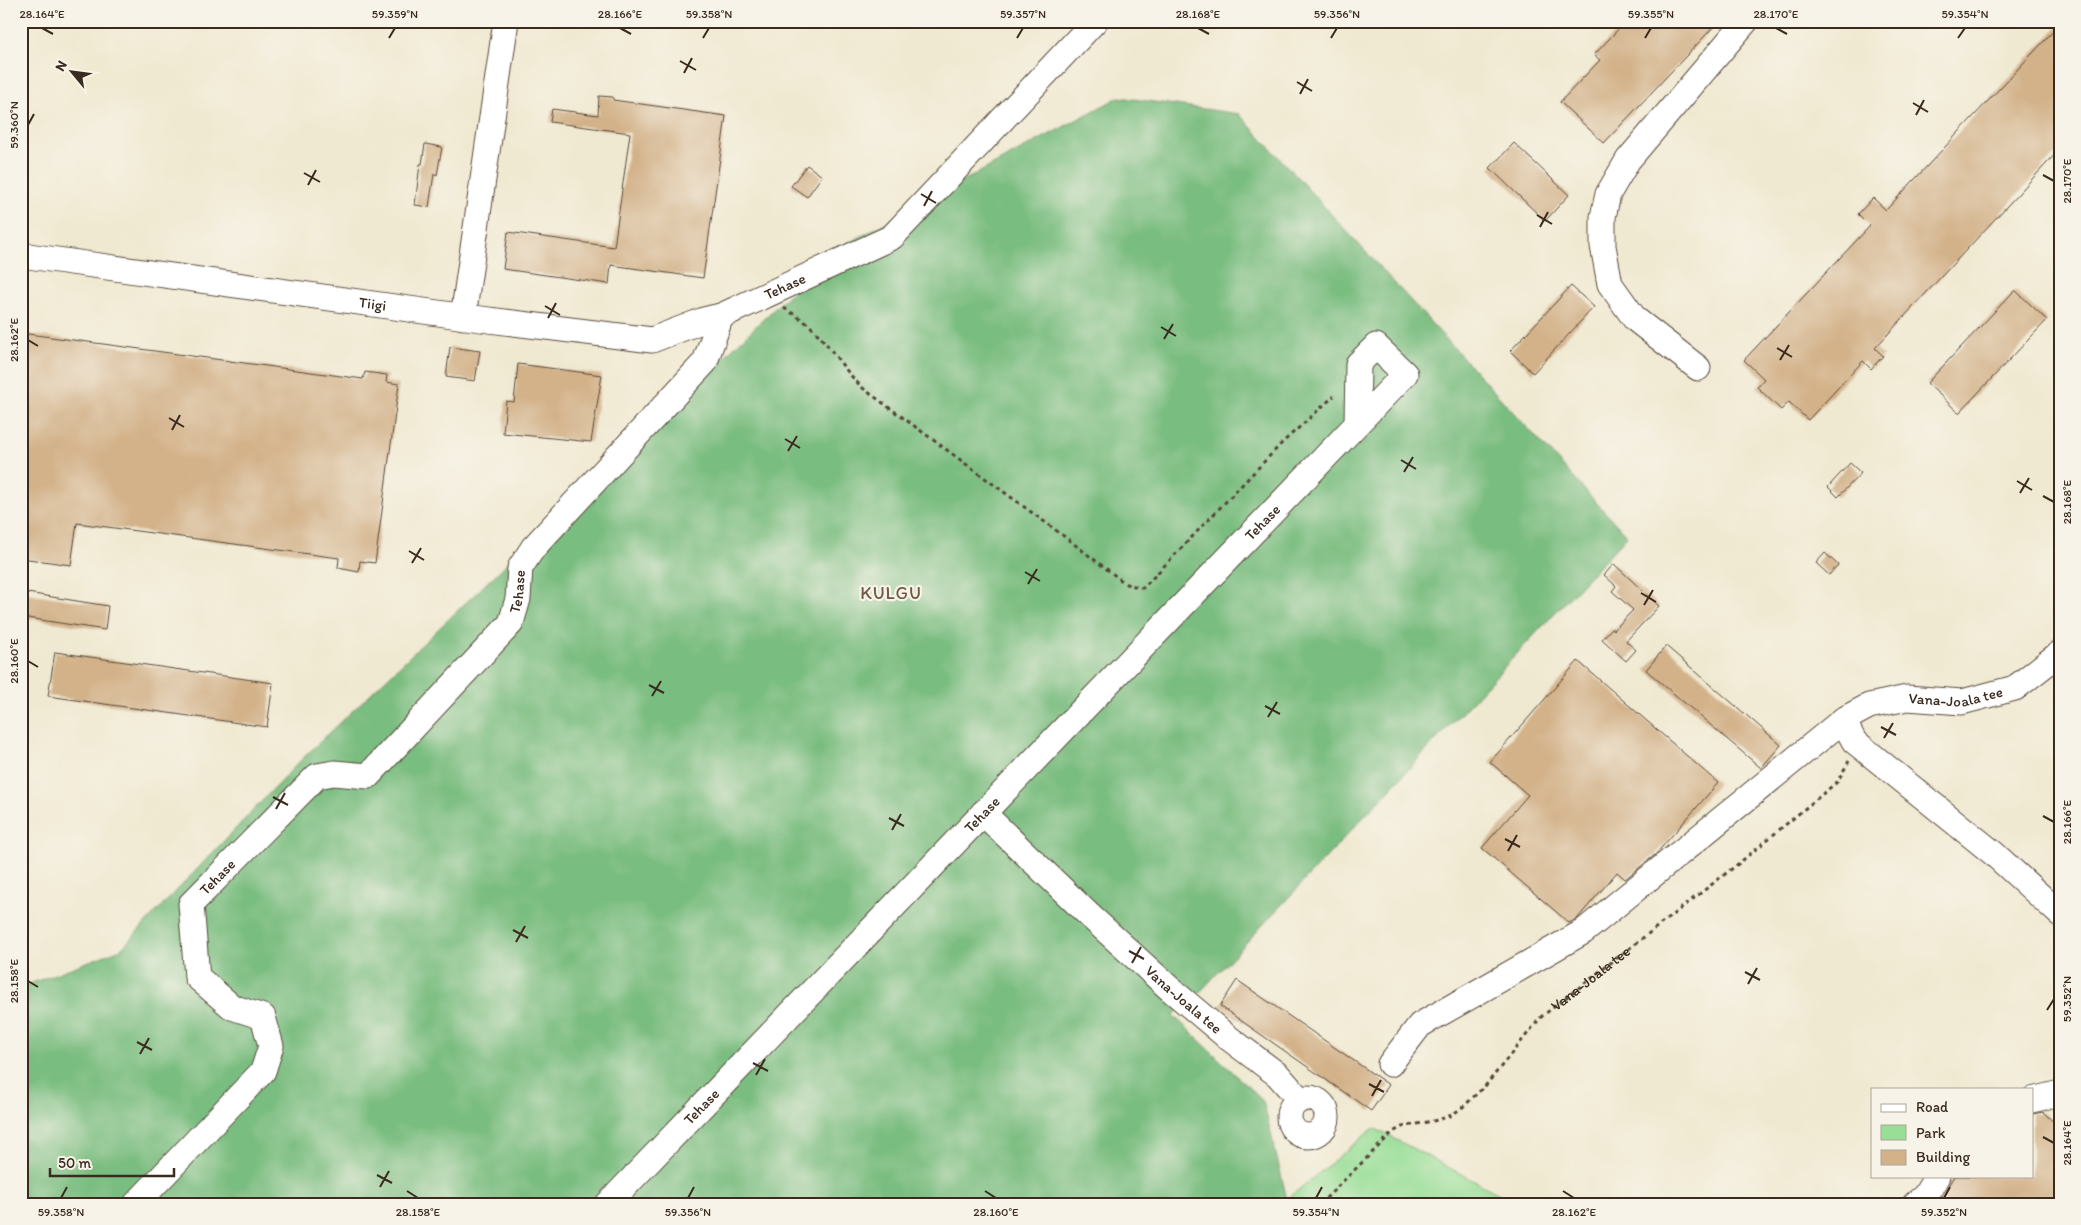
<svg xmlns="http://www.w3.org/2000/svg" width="2081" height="1225" viewBox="0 0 2081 1225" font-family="Itim,sans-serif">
	<rect width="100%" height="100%" fill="#f7f3e8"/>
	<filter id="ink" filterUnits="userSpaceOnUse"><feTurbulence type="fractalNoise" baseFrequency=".02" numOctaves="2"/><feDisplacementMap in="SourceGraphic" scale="10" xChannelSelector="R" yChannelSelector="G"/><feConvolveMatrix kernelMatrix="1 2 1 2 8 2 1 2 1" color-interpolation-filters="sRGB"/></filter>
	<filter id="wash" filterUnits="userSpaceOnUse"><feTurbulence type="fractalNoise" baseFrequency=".0096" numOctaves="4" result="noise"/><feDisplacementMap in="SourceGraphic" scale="20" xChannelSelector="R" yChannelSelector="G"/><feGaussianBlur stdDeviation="1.12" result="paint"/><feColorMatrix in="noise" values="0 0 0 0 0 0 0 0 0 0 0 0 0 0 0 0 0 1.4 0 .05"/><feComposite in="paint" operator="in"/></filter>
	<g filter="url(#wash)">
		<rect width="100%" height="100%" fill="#f0e9d1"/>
		<path fill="#99de97" stroke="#6a845a" d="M1374 1128 1518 1204H1281Z"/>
		<path fill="#7abd80" stroke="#5a744f" d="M1119 97 1239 114 1627 536 1200 992 1173 1015 1263 1101 1287 1199 1281 1204H21V987L121 949 302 759 837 249Z"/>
		<g id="blocks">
			<path fill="#d3b28a" d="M1626 21H1719L1604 143 1560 102 1600 60 1594 55Z
				M2060 24V149L1875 348 1883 356 1871 369 1863 361 1808 420 1789 402 1781 410 1757 387 1764 379 1744 360 1870 226 1858 214 1873 198 1886 210Z
				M599 96 613 97V100L726 116 703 278 611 265 609 284 503 269 508 232 614 247 630 133 550 122 552 109 598 115Z
				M1514 143 1569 195 1545 221 1490 168Z
				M425 144 442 147 437 175 434 174 429 207 415 205 420 164H422Z
				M807 165 822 176 807 197 791 186Z
				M1571 286 1594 307 1533 373 1510 351Z
				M2015 290 2047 320 1959 413 1927 383Z
				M21 333 363 379 365 372 387 375 386 382 399 384 375 563 360 561 359 572 338 568 339 558 77 523 71 565 21 558Z
				M450 347 480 351 475 381 446 377Z
				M518 364 602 375 591 442 503 433 506 401 514 402Z
				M1850 463 1861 473 1838 497 1828 487Z
				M1825 553 1838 565 1829 575 1816 563Z
				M1614 564 1659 606 1626 641 1636 650 1626 661 1602 639 1612 628 1614 630 1633 610 1612 591 1616 586 1604 575Z
				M21 592 108 606 105 630 21 617Z
				M1666 646 1781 745 1761 768 1646 670Z
				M55 652 273 683 267 727 48 696Z
				M1578 661 1718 783 1655 855 1625 879 1617 872 1577 919 1569 923 1482 848 1528 795 1490 762Z
				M1237 980 1389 1085 1371 1111 1220 1006Z
				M2043 1112 2060 1128V1204H1948L1941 1198 1954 1176H2032V1114Z"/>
		</g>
	</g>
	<g filter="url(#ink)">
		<use href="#blocks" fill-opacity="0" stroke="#564739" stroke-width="1"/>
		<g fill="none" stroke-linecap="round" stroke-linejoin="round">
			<g stroke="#564739" stroke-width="27">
				<g id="minor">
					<path id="s2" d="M21 255 481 319 652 340 704 320 721 316"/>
					<path d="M463 317 506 21"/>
					<path d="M1698 368 1635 319 1610 284 1603 246V217L1608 194 1628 160 1746 21"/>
					<path d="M1843 720 1854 741 1993 853 2060 914"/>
					<path id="s3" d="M983 813 1090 916 1169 988 1226 1036 1278 1075 1300 1100"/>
					<path id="s4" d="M1390 1064 1420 1025 1583 932 1843 720 1869 706 1907 698 1962 702 2015 688 2060 653"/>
					<circle cx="1308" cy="1117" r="19"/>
					<path d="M2032 1100 2060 1093"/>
					<path id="s5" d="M136 1204 263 1071 271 1046 263 1017 232 1007 197 977 191 904 317 776 334 773 368 776 511 623 518 599 520 568 533 548 705 362 721 316 892 237 1095 21"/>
					<path id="s6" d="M608 1204 1357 424 1405 374 1376 346 1358 364 1357 424"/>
					<path d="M1915 1204 1925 1196 1937 1176"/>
				</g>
			</g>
			<g stroke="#564739" stroke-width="3" stroke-dasharray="4 4" stroke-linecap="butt">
				<path d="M784 308C793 314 805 320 813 329 832 348 843 370 864 389L1061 534 1126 584 1143 588 1284 441 1334 396"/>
				<path id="s1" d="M1320 1204 1393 1132 1402 1127 1438 1120 1452 1115 1464 1106 1486 1085 1541 1017 1738 864 1837 782 1849 761"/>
			</g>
			<use href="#minor" stroke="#fff" stroke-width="25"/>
		</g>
	</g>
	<path fill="none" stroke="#3b2a1e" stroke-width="2" d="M42 28 53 34M620 28 631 34M1198 28 1209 34M1776 28 1787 34M389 38 395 28M703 38 709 28M1017 38 1023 28M1331 38 1337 28M1645 38 1651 28M1958 38 1965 28M680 61 696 70M684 73 692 58M1297 82 1312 91M1300 94 1308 79M1913 103 1928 112M1916 115 1924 100M28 125 34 114M304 173 320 182M2043 175 2054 181M308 185 316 170M921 194 936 203M924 206 932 191M1537 215 1552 224M1540 227 1548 212M545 306 560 315M548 318 556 303M1161 327 1176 336M1164 339 1173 324M28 340 38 346M1777 348 1792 357M1780 360 1789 345M169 418 184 427M172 430 180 415M785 439 800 448M788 451 797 436M1401 460 1416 469M1404 472 1413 457M2017 481 2032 490M2020 493 2029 478M2043 496 2054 502M409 551 424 560M412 563 421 548M1025 572 1040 581M1028 584 1037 569M1641 593 1656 602M1644 605 1653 590M28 661 38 667M649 685 664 693M652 696 661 681M1265 706 1280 714M1268 717 1277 702M1881 727 1896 735M1884 738 1893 723M273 797 288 805M276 809 285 793M2043 816 2054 822M889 818 904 826M892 830 901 814M1505 839 1520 847M1508 851 1517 835M513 930 528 938M516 942 525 926M1129 951 1144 959M1132 963 1141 947M1745 972 1760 980M28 981 38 987M1748 984 1757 968M2047 1010 2054 999M137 1042 152 1050M140 1054 149 1038M753 1063 768 1071M756 1075 765 1059M1369 1084 1384 1092M1372 1096 1381 1080M2043 1137 2054 1143M377 1175 392 1183M380 1187 389 1171M407 1191 418 1198M985 1191 996 1198M1563 1191 1574 1198M61 1198 67 1187M688 1198 694 1187M1316 1198 1322 1187M1944 1198 1950 1187"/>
	<g text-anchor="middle" stroke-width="4.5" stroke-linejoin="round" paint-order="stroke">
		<g font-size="15" fill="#3b2a1e" stroke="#f7f3e8">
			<text dy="5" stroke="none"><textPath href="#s5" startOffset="1285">Tehase</textPath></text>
			<text dy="5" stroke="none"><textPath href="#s2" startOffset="355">Tiigi</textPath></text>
			<text dy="5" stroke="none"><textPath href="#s6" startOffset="945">Tehase</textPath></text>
			<text dy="5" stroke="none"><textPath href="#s5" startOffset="865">Tehase</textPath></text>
			<text dy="5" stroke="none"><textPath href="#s4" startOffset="690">Vana-Joala tee</textPath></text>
			<text dy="5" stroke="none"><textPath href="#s6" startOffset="540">Tehase</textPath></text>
			<text dy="5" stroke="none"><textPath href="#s5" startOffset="430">Tehase</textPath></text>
			<text dy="5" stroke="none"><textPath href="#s1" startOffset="360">Vana-Joala tee</textPath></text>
			<text dy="5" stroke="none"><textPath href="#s3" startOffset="274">Vana-Joala tee</textPath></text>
			<text dy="5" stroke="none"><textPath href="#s6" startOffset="135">Tehase</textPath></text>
		</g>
		<g font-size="18" letter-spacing="1" fill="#705a44" stroke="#f7f3e8">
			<text x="891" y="599">KULGU</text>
		</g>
	</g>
	<rect width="2081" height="1225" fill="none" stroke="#f7f3e8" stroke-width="55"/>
	<rect x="1871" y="1088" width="162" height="90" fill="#f7f3e8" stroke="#aca397"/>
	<rect x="1881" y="1104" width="25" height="8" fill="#ffffff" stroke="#aca397"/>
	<text x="1916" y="1112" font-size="15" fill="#3b2a1e">Road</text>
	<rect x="1881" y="1125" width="25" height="15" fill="#99de97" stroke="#aca397"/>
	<text x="1916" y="1138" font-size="15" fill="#3b2a1e">Park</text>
	<rect x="1881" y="1150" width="25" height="15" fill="#d3b28a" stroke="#aca397"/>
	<text x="1916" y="1162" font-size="15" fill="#3b2a1e">Building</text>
	<g transform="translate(72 72) rotate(299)" stroke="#f7f3e8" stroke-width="4" paint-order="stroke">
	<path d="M0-4L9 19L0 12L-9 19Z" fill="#3b2a1e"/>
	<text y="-8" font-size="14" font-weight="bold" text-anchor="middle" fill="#3b2a1e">N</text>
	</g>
	<path d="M50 1168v8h124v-8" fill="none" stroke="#3b2a1e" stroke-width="2.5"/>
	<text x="58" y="1168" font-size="15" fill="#3b2a1e" stroke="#f7f3e8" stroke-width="4" paint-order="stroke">50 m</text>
	<rect x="28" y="28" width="2026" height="1170" fill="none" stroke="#3b2a1e" stroke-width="2"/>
	<g font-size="12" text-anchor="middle" fill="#3b2a1e">
		<text x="42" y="18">28.164°E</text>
		<text x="395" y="18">59.359°N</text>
		<text x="620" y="18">28.166°E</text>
		<text x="709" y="18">59.358°N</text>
		<text x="1023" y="18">59.357°N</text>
		<text x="1198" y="18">28.168°E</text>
		<text x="1337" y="18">59.356°N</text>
		<text x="1651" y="18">59.355°N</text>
		<text x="1776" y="18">28.170°E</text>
		<text x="1965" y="18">59.354°N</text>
		<text transform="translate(14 125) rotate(-90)" y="4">59.360°N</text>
		<text transform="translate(2067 181) rotate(-90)" y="4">28.170°E</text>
		<text transform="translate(14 340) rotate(-90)" y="4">28.162°E</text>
		<text transform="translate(2067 502) rotate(-90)" y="4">28.168°E</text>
		<text transform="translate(14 661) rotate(-90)" y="4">28.160°E</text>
		<text transform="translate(2067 822) rotate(-90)" y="4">28.166°E</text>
		<text transform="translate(14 981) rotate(-90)" y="4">28.158°E</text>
		<text transform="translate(2067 999) rotate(-90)" y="4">59.352°N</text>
		<text transform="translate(2067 1143) rotate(-90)" y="4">28.164°E</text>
		<text x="61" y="1216">59.358°N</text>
		<text x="418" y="1216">28.158°E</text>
		<text x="688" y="1216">59.356°N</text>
		<text x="996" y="1216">28.160°E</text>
		<text x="1316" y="1216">59.354°N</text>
		<text x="1574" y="1216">28.162°E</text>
		<text x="1944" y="1216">59.352°N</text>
	</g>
</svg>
